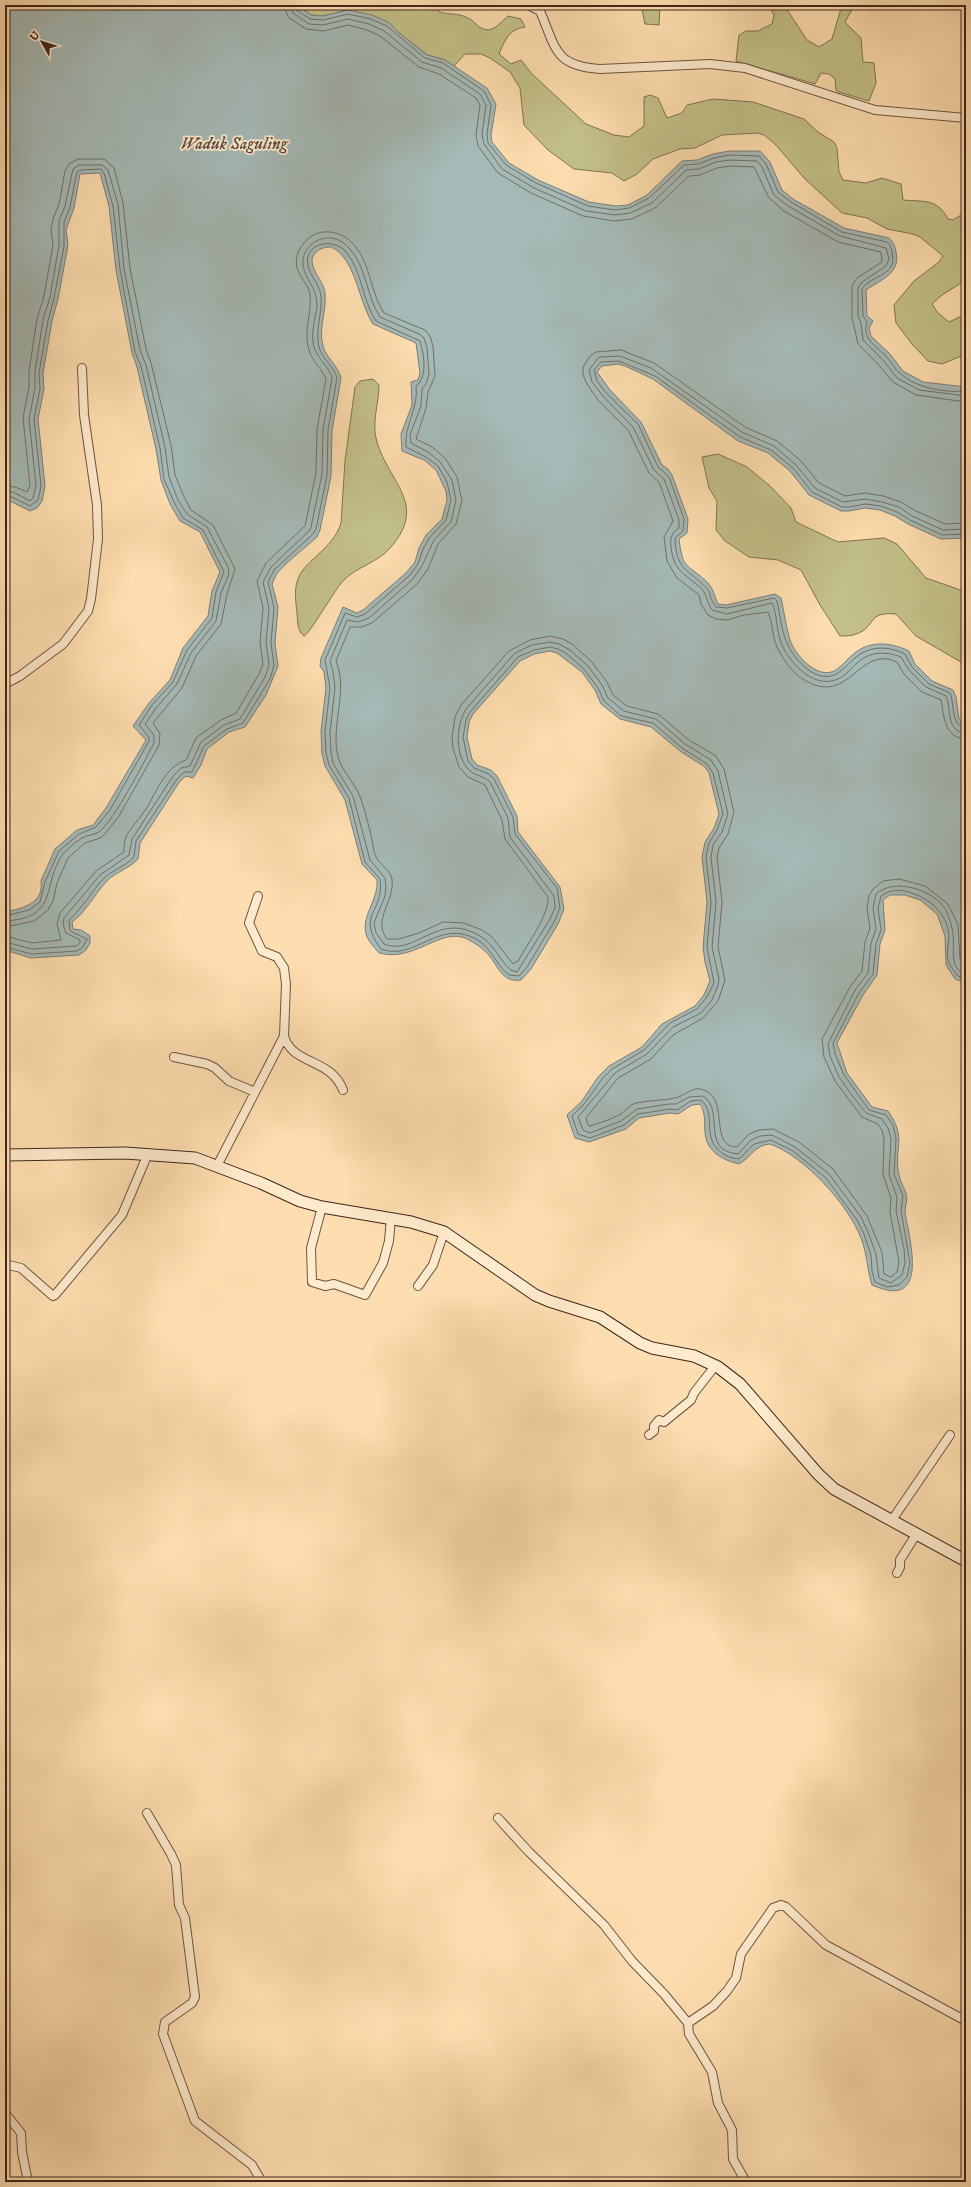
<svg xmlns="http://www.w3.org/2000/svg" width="971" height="2187" viewBox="0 0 971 2187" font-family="'IM FELL DW Pica',serif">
	<rect width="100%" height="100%" fill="#fedeb0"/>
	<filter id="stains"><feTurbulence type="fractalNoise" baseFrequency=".005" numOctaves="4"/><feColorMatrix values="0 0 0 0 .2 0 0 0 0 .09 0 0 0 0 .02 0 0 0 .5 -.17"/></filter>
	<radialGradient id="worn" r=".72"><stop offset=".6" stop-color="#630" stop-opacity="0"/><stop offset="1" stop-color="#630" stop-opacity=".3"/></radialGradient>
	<path fill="#c3c089" stroke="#827352" d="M296 5H434L440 12C450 15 459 13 468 18 473 20 476 25 481 28 492 34 500 23 508 16L521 19 525 27C509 29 505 40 499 54L511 64 521 60 532 74 586 124 614 135 629 137 644 126V97L650 95 658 98 667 118 682 113 687 105 713 99 753 102 804 119 818 132 834 142 837 148 839 172 843 180 866 183 882 178 901 184 903 200C924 202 937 198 948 219L953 220 964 213V201L966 200V280L942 295 932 304 937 312 949 322 966 314V354L942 364 928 361 912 344 896 323 894 305 914 281 939 262 943 256 920 237 913 234 887 229 867 218 842 213 805 179 775 144 764 135 757 133 722 135 695 148 680 149 653 159 637 174 624 181 612 173 574 169 548 150 524 125 520 88 510 72 490 58 481 54H465L454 66 445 60 427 55 397 31 348 10 323 16 311 15Z
		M641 5H660L659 25 645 24Z
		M769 5H784L807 40 819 47 832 39 842 5H875L872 10 853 8 845 22 861 38 863 62 874 63 876 83 869 101 839 92 836 90 835 79 829 74 821 73 815 84 736 61 739 35 746 31H758L772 24 774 15Z
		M373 379 379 385C379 403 371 424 377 442 389 483 428 504 391 547 378 563 355 567 342 582 334 591 309 635 304 636 297 631 298 622 297 613 296 603 294 592 297 582 302 561 333 550 341 523L345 461 355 387 360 381Z
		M718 454 747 467 770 486 791 508 796 522 838 542 884 538 897 544 926 578 966 592V668L961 662 916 636 896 614C866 611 877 627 856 634 852 636 845 636 840 636L820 605 801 570 778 560 749 557 725 541 716 530 717 501 709 488 702 457Z"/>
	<path fill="#a5b9b6" stroke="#7d7e78" d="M5 5H296L311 15 323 16 348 10 372 15 390 23 397 31 427 55 445 60 487 88 496 104 491 135 492 142 509 163 538 180 589 202 616 206 628 205 647 195 682 161 697 160 713 154 729 151H760L770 162 782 190 793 199 844 228 889 238C894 243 895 245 896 252 901 273 882 279 866 290L867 316 873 321 869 328 871 336 890 354 903 371 923 382 966 387V538L941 539 908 524 895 516 880 510 865 508 849 511H841L809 495 790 471 768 453 738 441 653 379 625 366 618 364 602 366 597 372 610 390 641 422 662 465 668 469 672 475 688 519 687 533 679 539C683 571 687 563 707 582 714 589 714 596 718 604L726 605 775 594 781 598C784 612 786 626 790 640 795 655 818 681 836 670 843 665 849 657 856 652 872 640 893 643 909 651L915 664 932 681 953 690 956 697 959 719 966 725V983L955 979 946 965 945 936 937 914 920 900 905 895H890L883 900 885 930 880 944 877 975 863 995 837 1043 847 1073 858 1088 872 1107 888 1111C908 1140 893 1147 899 1175 900 1182 905 1188 906 1194 908 1200 905 1207 905 1212 910 1242 930 1311 872 1285 867 1269 867 1253 861 1238 848 1204 804 1156 770 1144 753 1146 753 1156 739 1164 722 1160 706 1151 705 1132 704 1121 706 1114 700 1104L692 1105 678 1114 670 1113 639 1118 626 1129 589 1142 575 1138 567 1115 582 1101 598 1077 609 1066 642 1047 662 1024 695 1006 704 995 710 981 705 962 703 947 707 902 702 857 705 842 714 828 719 814 709 773 705 767 680 751 651 727 620 719 601 704 595 690 582 672 557 653 550 651 534 654 520 661 473 714 469 722 467 737 472 759 477 765 491 770 497 776 517 816 518 832 560 887 564 909 558 924 531 969 521 980C502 983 498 966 488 954 481 947 471 940 462 937 437 931 413 962 379 953 375 948 370 943 367 937 359 918 379 900 377 880L362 864 345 800 325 766 322 754 321 731 326 688 324 672 320 666 321 658 343 607 357 613 363 610 406 573 415 562 419 548 426 535 442 519 447 500 446 491 436 470 424 460 402 451 401 434 412 405 411 382 418 380 420 373 416 343 373 324C358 301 356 258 331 247 324 247 317 249 313 256 308 268 324 281 325 293 327 311 318 328 323 346 326 358 338 365 341 378L332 431 331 476 320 530 317 537 288 562 277 573 272 584 278 607 275 643 278 666 266 695 245 727 229 732 207 749 201 765 193 778 186 776 180 781 140 843 138 859C129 869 115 872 106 882 95 894 84 914 72 922L73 929 81 930 90 936V943L86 950 79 955 31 958 5 950V912C23 908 44 904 41 881L55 849 77 830 93 825 106 808 146 740 133 726 149 703 170 680 183 648 208 616 212 591 220 572 200 532 180 521 170 504 161 480 156 449 137 367 132 353 116 270 109 206 100 173 80 174 74 208 66 230 68 245 58 299 52 321 43 373 44 389 38 419 45 486 42 501 37 508 30 511 10 501H5Z"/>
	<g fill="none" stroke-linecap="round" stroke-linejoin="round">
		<path stroke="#727069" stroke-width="1" d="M284 5 288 17 306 29 324 31 348 25 367 30 380 36 419 67 439 74 476 98 480 105 476 135 478 146 498 173 531 193 583 216 614 221 632 219 655 208 689 176 700 175 717 168 730 166 754 167 769 198 784 211 838 242 881 252 882 262 857 278 852 286V317L858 344 878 364 893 382 916 395 966 402
			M290 5 293 13 309 24 323 25 348 19 369 24 384 31 422 62 441 68 480 94 486 105 482 134 484 144 502 169 534 188 586 211 615 215 630 213 652 203 686 170 699 169 716 162 729 160 757 161 762 167 774 195 788 206 840 236 886 248 889 259 886 266 862 282 858 288V316L861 323 863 340 883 360 897 378 919 390 966 396
			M295 5 296 10 310 19 323 20 348 14 371 19 387 26 425 58 443 63 484 91 491 105 487 134 488 143 506 165 536 183 588 206 615 210 629 208 649 198 684 165 698 164 714 158 729 155 759 156 766 164 778 192 791 202 842 232 887 242C891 245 891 248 892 253 898 276 872 274 862 289L863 316 867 322C862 338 874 345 885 355 891 361 894 369 901 374 916 388 946 393 966 391
			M5 486 15 487 27 492 30 485 23 418 29 387V371L37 319 44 296 53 245 51 230 53 219 59 204 65 171 69 164 78 159H104L114 168 123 203 130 268 146 349 151 363 171 445 175 475 184 497 191 510 213 525 235 569 227 594 221 624 196 656 182 688 153 723 160 734 159 745 119 816 105 834 100 838 85 843 68 858 57 883 53 901 48 910 34 921 5 927
			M5 492H13L30 501 33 498 36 485 29 419 35 388V372L43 320 50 297 59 245V221L65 206 73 169 79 165H102L108 170 118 204 124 269 140 350 146 365 165 447 169 477 178 500 187 514 207 527 228 567 229 574 221 593 216 621 191 653 177 684 156 708 145 724 154 735V743C143 764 115 819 99 832 94 835 87 835 82 838 76 842 67 849 63 854 41 885 60 918 5 921
			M5 497H12L30 506 38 500 41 486 34 419 40 389 39 373 48 321 54 298 64 246V222L70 207 77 172 81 170 101 169 104 173 113 206 120 269 135 352 141 366 160 448 164 479 174 502 183 518 203 530 224 572 216 592 212 618 187 650 173 682 152 705 139 725 149 737V741L110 810 96 827 79 834 59 851 45 882 40 902 29 910 5 916
			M966 523 945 524 914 510 901 502 883 496 865 493 845 496 819 483 800 460 777 441 745 427 654 363 621 350 596 352 590 356 583 367V375L587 384 598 400 628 430 649 473 659 482 673 521 664 537 667 561 677 578 699 595 701 604 708 615 716 619 727 620 744 615 768 612C773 623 772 636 777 647 783 660 794 675 806 681 850 706 859 644 897 662L904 674 922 692 941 700C944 716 944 738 966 739
			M966 529 943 530 912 516 899 507 882 502 865 499 843 502 815 488 796 465 774 446 742 432 651 368 620 356 599 357 589 370 592 382 603 396 633 427 654 470 664 479 679 520V528C671 534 670 537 671 547 674 572 684 573 701 588 707 594 707 603 712 610L727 614 772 603C778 616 776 632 782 645 791 665 816 691 840 678 848 674 853 665 861 660 872 651 889 652 901 657L909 670 926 687 946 696C952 709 945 732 966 733
			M966 534 942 535 910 520 897 512 881 506 865 504 849 507H842L812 492 793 468 771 450 740 437 655 376 619 361 601 362 594 370 597 381 606 393 638 424 658 467 669 477 684 519 683 531 675 538C676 574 691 569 709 591L711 599 716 607 727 608 774 598 777 601C780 614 781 630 787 643 794 660 818 686 838 673 846 668 851 660 859 655 873 645 891 647 905 654L912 667 929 684 950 693C955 704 950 726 966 728
			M5 936 32 943 61 940 57 924 60 913 96 871 124 852C124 847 124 842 126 837 131 826 140 819 146 809 157 791 165 767 186 760L196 738 221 720 236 713 259 674 263 664 260 642 263 608 257 581 266 563 305 526 316 473 317 429 326 379C322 369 312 361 309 350 303 331 312 313 310 295 309 285 300 278 297 268 293 252 307 234 323 232 336 231 347 236 355 246 371 265 370 292 384 313L425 330 430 336 433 346 435 376 428 392 426 408 416 439 432 447 445 458 457 477 462 501 456 524 438 544 428 569 417 584 372 623 361 627H350L336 661C348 690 332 722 337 752 339 767 351 779 358 792 363 802 369 827 372 839 373 844 373 852 376 857 380 865 390 869 392 879 395 902 372 919 387 939H399L419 933 443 922 464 923 482 930 492 937 513 964 518 961C528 943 549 915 548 897L505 839 502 820 485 785 468 777 459 767 453 748 452 737 455 717 461 705 509 651 530 640 550 636 563 639 572 644 591 661 607 682 613 695 627 706 658 714 689 740 716 756 724 769 734 812 728 834 719 848 717 857 722 902 718 947 725 980 718 1001 703 1018 673 1035 651 1059 618 1078 586 1118 588 1125 590 1126C599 1123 610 1120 619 1115 625 1112 629 1105 636 1103 649 1100 662 1101 675 1098 686 1096 693 1084 706 1091 729 1102 709 1147 737 1147L749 1134 759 1130 773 1129 799 1142 833 1169 867 1216 882 1252 884 1274 891 1277 897 1272 899 1262 890 1212 891 1198 883 1174 884 1139 882 1130 878 1124 862 1117 835 1081 824 1057 822 1039 850 987 862 971 865 942 870 928 867 908 869 896 873 889 883 881 899 879 925 886 948 904 958 925 960 959 966 968
			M5 942 32 949 76 946 80 943V940L66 933 63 924 64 918 100 875 129 855 132 839 173 776 181 768 190 766 201 742 224 725 240 719 265 677 269 665 266 642 269 608 263 582 271 567 309 531 311 527 322 474 323 430 332 378C330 368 319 360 315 350 309 335 316 319 317 305 317 287 305 280 303 265 301 252 313 239 326 238 335 237 343 241 349 248 367 267 366 296 380 317L419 334 424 338 427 348 429 374 426 384 422 389 421 406 410 435 411 443 428 452 441 463 452 480 456 500 451 522 434 540 422 566 412 580 369 618 358 622 347 620 330 661 333 671 335 688 330 732 331 753 333 763 353 796 370 860 385 878 386 887 385 896 374 923 376 933 384 944C415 957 438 910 480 936 495 945 499 960 511 970L517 972 550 919 555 908 554 896 510 837 508 818 490 782C484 776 476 776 470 771 454 756 456 726 466 709L515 653 532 645 550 642 559 644 570 650 588 666 602 685 608 698 624 711 656 719 685 744 711 760 718 771 728 814 722 832 713 845 711 857 716 902 712 947 719 979 718 985 712 1000 701 1013 673 1027 647 1054 615 1073 578 1117 583 1130 590 1133 621 1121 637 1109 669 1104H676L689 1097 703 1096C726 1111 699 1150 738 1154L751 1140 760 1136 772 1135 795 1147 829 1174 861 1217 868 1232 876 1254 879 1278 891 1283 902 1275 905 1263 904 1249 896 1211 897 1197 889 1175 891 1139 888 1128 882 1119 866 1113 851 1094 839 1077 830 1056 828 1044 855 990 868 973 871 943 876 929 873 908 876 894C895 877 934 890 946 910 949 917 952 926 953 934 955 946 948 970 966 974
			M5 947 32 954 77 951 83 947 87 939 70 931 69 920C82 909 91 892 103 879 112 870 125 867 134 857L136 841 177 779 184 772H192L204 746 227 729 243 723 270 679 274 665 271 643 274 608 268 582 274 570 313 534 316 529 327 475 328 430 337 378C334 366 322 359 319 347 315 330 322 315 321 298 321 285 310 277 308 265 303 243 333 237 346 252 362 270 362 300 376 321L420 341C424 354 428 377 416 386 419 408 404 425 406 447L426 457 438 466 447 482 451 500 446 520 430 537 423 549 418 564 409 576 365 614 357 617 345 613 325 660 330 688 325 731 326 753 329 765 349 798 365 862 380 879C385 912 355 914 381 949 416 962 438 917 478 940 492 949 496 965 509 975L519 976 527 967 554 922 560 908 557 888 515 834 513 817 494 779 489 774 474 768 468 761 463 737 466 720 470 712 518 657 534 650 550 647 558 649 567 654 584 669 598 688 604 701 621 716 653 723 682 748 707 764 713 773 723 814 717 830 709 843 706 857 711 902 707 947 714 983 707 997 697 1009 670 1023 644 1050 612 1069 602 1079 585 1103 572 1116 578 1134 590 1138 624 1125 638 1114 670 1109 677 1110 691 1101 701 1100C718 1115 700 1137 722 1153 728 1157 732 1158 739 1159L754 1144 771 1140 793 1151 826 1178 857 1220 864 1234 871 1255 872 1271 875 1282 887 1287 899 1285 907 1277 910 1263 901 1211 903 1196 894 1174 896 1139 893 1125 886 1115 869 1110 844 1075 835 1054 833 1043 859 993 873 974 876 944 881 930 878 908 881 896C891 889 900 889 912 893 932 900 949 916 949 938 948 946 946 956 949 963 951 967 955 972 958 976L966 979"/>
		<g stroke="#705441" stroke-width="10">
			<path id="minor" d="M528 5 540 11C556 48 554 66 600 69L710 64 745 68 875 110 966 118
				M5 684 20 676 63 644 88 611 91 599 98 539 97 505 84 415 82 368
				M284 1036C292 1065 331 1058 343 1090
				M174 1057 207 1064 215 1068 229 1081 255 1092
				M217 1166 284 1036 286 984 284 968 277 957 262 951 249 923 258 896
				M322 1207 311 1248 312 1282 325 1286 334 1284 365 1295 383 1263 389 1241 391 1218
				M5 1264 21 1268 53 1296 55 1295 122 1215 147 1156
				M418 1286 433 1265 444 1232
				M649 1435 654 1431V1426L659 1420 664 1422 691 1400 694 1393 715 1366
				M892 1520 950 1435
				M897 1573 900 1567V1560L917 1533
				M147 1813 171 1854 176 1865 179 1905 185 1918 195 1997 192 2003 165 2022 163 2034 195 2121 252 2165 262 2182
				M498 1818 528 1851 604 1925 632 1961 664 1994 688 2023
				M5 2113 21 2133 22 2152 28 2182
				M746 2182 733 2159 732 2130 718 2103 712 2072 689 2034 688 2023 713 2006 727 1991 736 1978 741 1954 773 1908 781 1905 786 1907 826 1945 966 2021"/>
		</g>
		<g stroke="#40261c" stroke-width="13">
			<path id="secondary" d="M5 1155 125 1153 195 1158 261 1183 300 1201 322 1207 411 1222 444 1232 535 1295 549 1301 600 1317 640 1343 652 1348 694 1356 718 1367 740 1384 818 1474 834 1489 966 1561"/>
		</g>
		<use href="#minor" stroke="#feeacc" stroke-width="8"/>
		<use href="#secondary" stroke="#feeacc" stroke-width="11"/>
	</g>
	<g text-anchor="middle" stroke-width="3.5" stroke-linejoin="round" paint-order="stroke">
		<g font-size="17" font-style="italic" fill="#594b42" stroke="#feeacc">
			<text x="234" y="149">Waduk Saguling</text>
		</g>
	</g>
	<rect width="971" height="2187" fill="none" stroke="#fedeb0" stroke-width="20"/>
	<rect x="6" y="6" width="959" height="2175" fill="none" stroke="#40261c" stroke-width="2"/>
	<rect x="10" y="10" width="951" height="2167" fill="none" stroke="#40261c"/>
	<g transform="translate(42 42) rotate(309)" stroke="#feeacc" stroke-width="3" paint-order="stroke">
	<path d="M0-3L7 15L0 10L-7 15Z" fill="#40261c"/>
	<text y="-6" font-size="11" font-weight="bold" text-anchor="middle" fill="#40261c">U</text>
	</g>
	<rect width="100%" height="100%" filter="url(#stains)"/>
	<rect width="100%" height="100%" fill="url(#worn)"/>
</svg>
